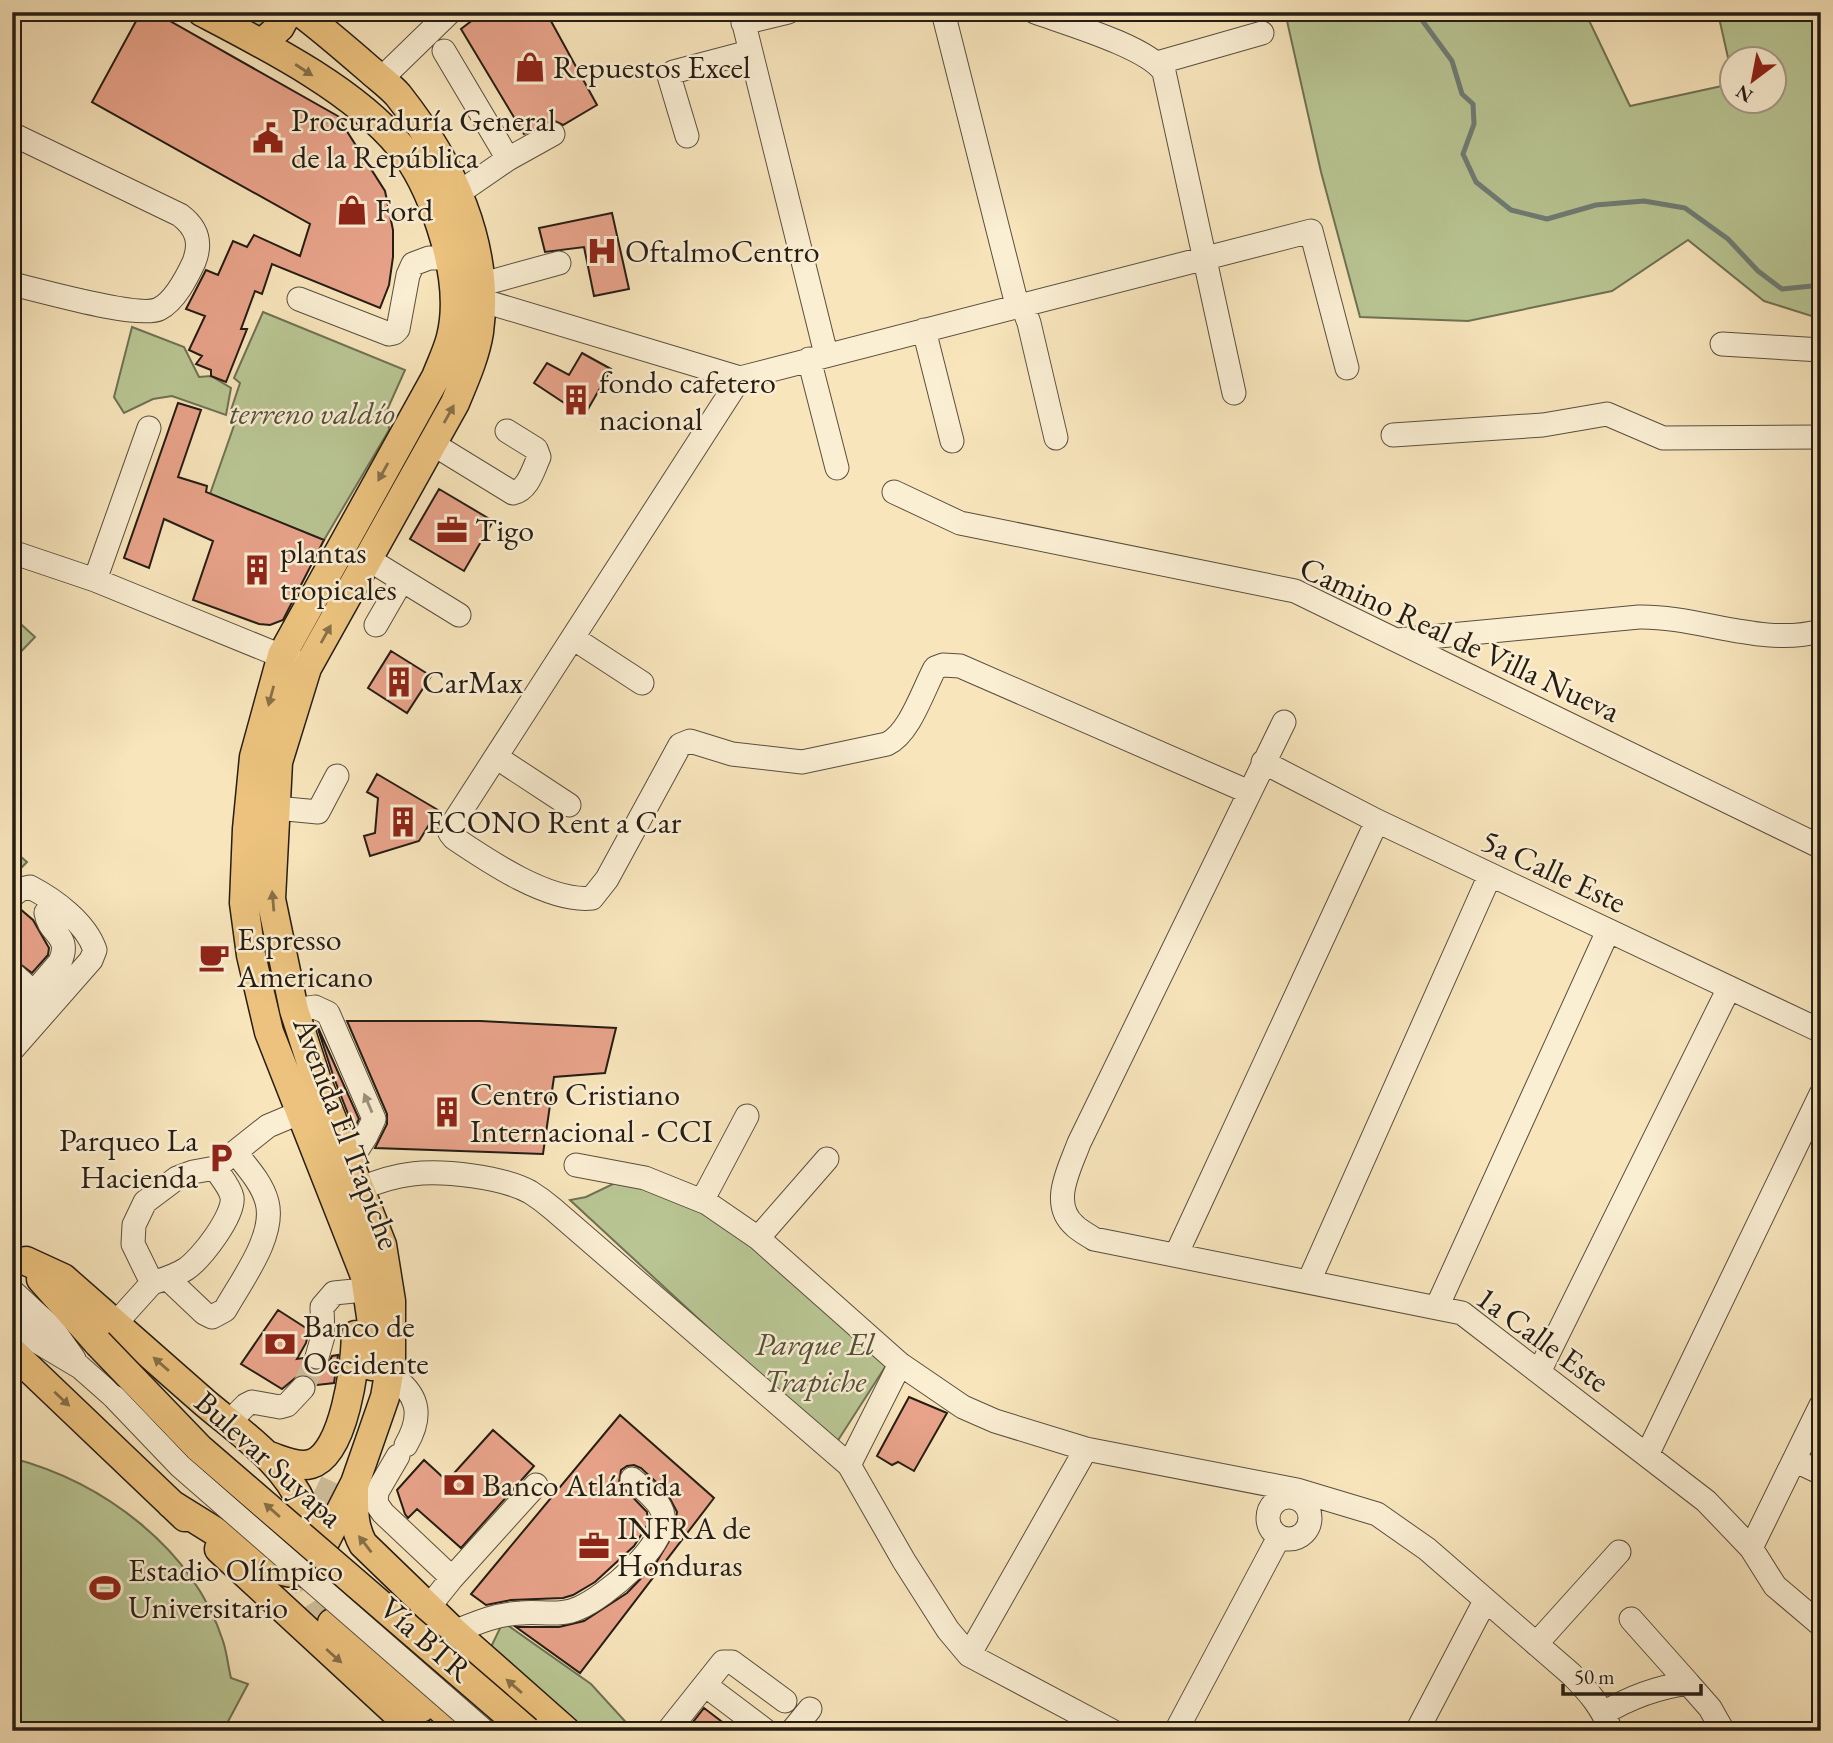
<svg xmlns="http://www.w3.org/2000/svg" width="1833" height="1743" viewBox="0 0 1833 1743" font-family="'EB Garamond',serif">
	<rect width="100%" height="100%" fill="#f8e5bc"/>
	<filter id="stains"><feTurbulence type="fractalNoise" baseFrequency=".00286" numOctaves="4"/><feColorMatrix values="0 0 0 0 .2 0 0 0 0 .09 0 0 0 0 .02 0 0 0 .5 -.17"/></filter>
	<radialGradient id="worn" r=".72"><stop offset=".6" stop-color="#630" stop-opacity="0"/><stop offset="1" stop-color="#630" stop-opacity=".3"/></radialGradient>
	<path fill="#b9c694" stroke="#6f7254" stroke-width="2" d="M219 12H276L262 35Z
		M1285 12H1585L1630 106 1731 84V102H1773V60H1731V71L1718 13 1821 12V319L1764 301 1688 240 1612 291 1468 321 1360 317 1321 172Z
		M263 312 405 370 388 408 389 430 324 540 210 494 237 417 230 413 240 383 234 378Z
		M132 327 184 347 199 377 211 376 231 388 226 415 172 396 153 399 124 413 114 397Z
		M12 616 35 637 12 661Z
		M12 849 27 862 12 877Z
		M617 1182 643 1186 698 1206 738 1231 887 1364 835 1445 570 1200 586 1197Z
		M12 1458C103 1482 193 1548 223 1641 227 1653 228 1666 231 1678L248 1684 223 1731H12Z
		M503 1622 591 1684 634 1731H583L490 1649Z"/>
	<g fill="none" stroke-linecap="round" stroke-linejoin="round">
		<path stroke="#6f7d76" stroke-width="5" d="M1416 12 1452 61 1462 94 1473 104 1474 124 1463 154 1476 182 1511 210 1547 219 1596 205 1644 201 1685 208 1728 239 1758 271 1782 289 1812 286 1821 289"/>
	</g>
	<path fill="#e8a38a" stroke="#251d14" stroke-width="2" d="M141 12H154L343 119 341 122 385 191 393 230V257L389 285 380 308 272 264 262 294 255 291 241 329H247L226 382 211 376V370L196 364 202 356 189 350 205 316 186 309 206 270 218 275 233 241 247 247 254 235 300 256 310 224 92 102Z
		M483 12H546L597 105 563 125 553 120 524 134 461 29Z
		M612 213 629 289 594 296 584 247 545 252 539 228Z
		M582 353 611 369 584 416 534 383 547 363 569 375Z
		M178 403 201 410 178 477 207 486 206 492 324 540 283 620 270 625 259 624 193 600 213 541 164 519 149 568 124 558Z
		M439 489 493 521 464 571 410 539Z
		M391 651 431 676 407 713 368 688Z
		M377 774 438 810 419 841 370 856 364 836 375 833 378 798 367 792Z
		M19 908 33 920 49 948 48 955 32 973 12 958V910Z
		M347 1021H480L616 1028 605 1073 554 1077 543 1154 375 1148 387 1124V1114Z
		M316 1023 359 1119 354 1129 334 1078Z
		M278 1310 309 1330 306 1343 297 1359 303 1358 307 1367 314 1371 321 1370 327 1367 332 1356 338 1355 334 1383 317 1385 312 1377 300 1374 282 1389 241 1364Z
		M909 1397 947 1413 914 1471 898 1462 892 1465 877 1456Z
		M620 1415 714 1498 580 1673 516 1627H559L584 1621 627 1593 656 1563 674 1533 677 1512 666 1491 641 1468 634 1465 627 1466 621 1470 619 1483 647 1512 648 1524 634 1546 595 1582 573 1595 563 1598 511 1600 486 1605 471 1594Z
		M493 1430 534 1466 461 1548 417 1509 408 1518 405 1514 397 1490 424 1460 447 1481Z
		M704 1708 734 1731H686Z"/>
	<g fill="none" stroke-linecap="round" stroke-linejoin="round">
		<path stroke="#cebd9a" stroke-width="23" stroke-dasharray="23 11" stroke-linecap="butt" d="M303 1388 317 1357"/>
		<path stroke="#cebd9a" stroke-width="28" stroke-dasharray="28 14" stroke-linecap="butt" d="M332 1623C321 1610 310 1597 306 1580 299 1548 325 1503 338 1474"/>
		<g stroke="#5a4f3e" stroke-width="25">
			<path id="minor" d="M741 12 826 354
				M943 12 1017 305
				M1035 12C1065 23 1148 47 1164 72L1234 393
				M743 23 788 12
				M444 51 508 159
				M1157 63 1262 33
				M381 79 450 12
				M12 134 180 215C196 227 202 242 194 262 187 277 175 301 159 309 138 319 39 290 12 284
				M687 136 669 76 673 72 749 52
				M460 192 508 159 553 134
				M479 285 559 263
				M467 296 740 378 1311 231 1347 368
				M299 299 389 334 394 333 398 329 408 275 413 264 429 258H451
				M1022 304 1029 323 1056 438
				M924 330 952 441
				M1722 344 1821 350
				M809 359 837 468
				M740 378 450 828V833L454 838C488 861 550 903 592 898L607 879 680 745 690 741 732 754 802 762 887 744C910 733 923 690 935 668L943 665 960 666 1249 792
				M1393 435 1543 425 1607 414 1663 438 1821 437
				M433 444 513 493C528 490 533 470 539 457L536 449 507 431
				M894 492 960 523 1295 591 1821 847
				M12 552 95 580 296 662
				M368 559 459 615
				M95 580 149 428
				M376 625 402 580
				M573 638 642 683
				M1398 640 1639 617C1699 616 1761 647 1821 631
				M1284 722 1079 1143C1070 1168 1049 1204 1075 1226 1080 1231 1088 1235 1094 1239L1462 1313 1706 1501 1751 1548 1775 1586 1821 1625
				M496 757 569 805
				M1263 762 1377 821 1821 1031
				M276 808 318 812 337 776
				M12 896 21 889 30 887C55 900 86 923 95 950L91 960 12 1050
				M12 973 43 1001
				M294 1010 315 1007 328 1013 374 1119 366 1136 349 1163
				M12 1018 60 962C72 935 49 935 46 913L58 906
				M576 1165 645 1178 707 1203 758 1238 900 1364 963 1407 995 1421 1086 1449 1297 1490 1377 1514 1427 1549 1571 1674C1589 1692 1602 1707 1611 1731
				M359 1189C376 1182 393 1176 412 1174 443 1170 503 1177 530 1192 538 1197 546 1203 553 1209L849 1465 904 1561 948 1630 969 1655 1112 1731
				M702 1201 747 1116
				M758 1238 827 1159
				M1176 1255 1377 821
				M167 1278 204 1313 212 1317 225 1310C241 1281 276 1236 267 1202 262 1183 247 1167 235 1152
				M1309 1281 1490 875
				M155 1282C165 1279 177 1275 186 1269 201 1259 235 1215 232 1197 230 1187 220 1176 215 1168
				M12 1291 53 1329 74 1359
				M1437 1307 1608 931
				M12 1317 38 1342 80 1367 114 1397
				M115 1324 152 1283 133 1244 134 1225 145 1202 177 1178 193 1172 215 1168 268 1126 299 1113
				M317 1357 323 1336 322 1307 334 1293 354 1291
				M1539 1372 1729 988
				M389 1374C418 1393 424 1414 406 1445
				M228 1423 246 1405 252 1402 280 1407 287 1405 303 1388
				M1647 1455 1821 1094
				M398 1456 377 1492 376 1503 383 1513 452 1578 428 1608
				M1794 1460 1821 1473
				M849 1465 900 1364
				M1268 1518a21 21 0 1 1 42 0a21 21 0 1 1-42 0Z
				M1751 1548 1821 1405
				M452 1578 536 1485
				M1631 1619 1688 1683
				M454 1632C476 1623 496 1614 521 1613 540 1611 561 1617 579 1608 605 1597 667 1546 663 1515 661 1501 642 1488 632 1479
				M1536 1644 1619 1552
				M969 1655 1086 1449
				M705 1685 766 1731
				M1604 1713C1629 1698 1659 1687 1688 1683L1710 1708 1723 1731
				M668 1731 723 1662H732L785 1701
				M792 1731 810 1709
				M1176 1731 1279 1537
				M1417 1731 1485 1601"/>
		</g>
		<g stroke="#251d14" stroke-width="31">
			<path id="major" d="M202 12C267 46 354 90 400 146 419 169 432 199 441 227 452 261 460 301 451 337 448 350 441 364 436 377L282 655 254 757 247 829 244 903 251 955 269 1032 365 1276 374 1337 372 1366
				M262 43 280 27 288 12
				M26 1261 63 1278C110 1319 157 1361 204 1402 239 1432 284 1461 303 1506 310 1522 306 1542 291 1553
				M41 1279 98 1343
				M12 1352 185 1517
				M269 1456C282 1460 297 1468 311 1464 345 1454 355 1365 356 1335
				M354 1489C354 1510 353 1526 363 1544L454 1632 566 1731
				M171 1504 274 1568C289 1574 299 1575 312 1567L355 1483 385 1397 391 1362V1301L382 1245 318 1084 294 1010 271 899 278 762 307 668 455 403C464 381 475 357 479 332 491 245 451 162 398 95 390 86 379 78 370 70 347 50 324 30 300 12
				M219 1549 416 1731
				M332 1623 350 1644 421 1708
				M413 1684 466 1731"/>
		</g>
		<use href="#minor" stroke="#faeed3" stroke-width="23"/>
		<use href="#major" stroke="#ecc27e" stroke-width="28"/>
		<g stroke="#5a4f3e" stroke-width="25" stroke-linecap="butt">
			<path id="minor-bridge" d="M114 1397 180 1466 484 1731"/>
		</g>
		<g stroke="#251d14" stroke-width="31" stroke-linecap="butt">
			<path id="major-bridge" d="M98 1343 199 1448 527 1731"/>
		</g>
		<use href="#minor-bridge" stroke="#faeed3" stroke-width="23"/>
		<use href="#major-bridge" stroke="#ecc27e" stroke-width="28"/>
	</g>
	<defs><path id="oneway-solid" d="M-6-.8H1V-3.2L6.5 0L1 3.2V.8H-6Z" transform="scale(1.75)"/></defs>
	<g fill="#887049">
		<use href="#oneway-solid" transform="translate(304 70) rotate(33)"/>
		<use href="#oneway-solid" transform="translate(449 414) rotate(-61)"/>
		<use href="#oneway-solid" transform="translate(383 472) rotate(119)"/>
		<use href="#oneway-solid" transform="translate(326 634) rotate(-61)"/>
		<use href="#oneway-solid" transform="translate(271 696) rotate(105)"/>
		<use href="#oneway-solid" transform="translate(273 901) rotate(-95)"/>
		<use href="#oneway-solid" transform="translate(161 1364) rotate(-139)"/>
		<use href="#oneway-solid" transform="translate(62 1399) rotate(43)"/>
		<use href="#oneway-solid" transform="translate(272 1510) rotate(-139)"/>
		<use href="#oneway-solid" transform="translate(365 1544) rotate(-128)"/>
		<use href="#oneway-solid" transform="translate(334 1656) rotate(42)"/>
		<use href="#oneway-solid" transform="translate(514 1686) rotate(-139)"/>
	</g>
	<use fill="#9a907d" href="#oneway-solid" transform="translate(368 1103) rotate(-113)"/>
	<defs>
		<g id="shop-bare" transform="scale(2.415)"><path d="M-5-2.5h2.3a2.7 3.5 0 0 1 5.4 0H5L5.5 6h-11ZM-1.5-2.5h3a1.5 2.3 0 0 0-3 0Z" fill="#8f2418" stroke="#faeed3" stroke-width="2.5" paint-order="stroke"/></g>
		<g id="civic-bare" transform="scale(2.415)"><path d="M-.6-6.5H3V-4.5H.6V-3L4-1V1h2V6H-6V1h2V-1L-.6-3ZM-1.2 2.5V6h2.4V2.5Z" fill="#8f2418" stroke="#faeed3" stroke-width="2.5" paint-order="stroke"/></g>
		<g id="hospital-bare" transform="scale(2.415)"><path d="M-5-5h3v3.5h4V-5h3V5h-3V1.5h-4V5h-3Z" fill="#8f2418" stroke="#faeed3" stroke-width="2.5" paint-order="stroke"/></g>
		<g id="building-bare" transform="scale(2.415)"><path d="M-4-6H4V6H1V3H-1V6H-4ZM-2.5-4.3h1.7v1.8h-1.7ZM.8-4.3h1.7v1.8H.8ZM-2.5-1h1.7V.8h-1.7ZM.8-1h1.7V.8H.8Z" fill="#8f2418" stroke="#faeed3" stroke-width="2.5" paint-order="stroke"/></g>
		<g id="office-bare" transform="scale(2.415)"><path d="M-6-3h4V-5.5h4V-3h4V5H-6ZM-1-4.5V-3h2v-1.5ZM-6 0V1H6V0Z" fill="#8f2418" stroke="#faeed3" stroke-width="2.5" paint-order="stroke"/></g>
		<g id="cafe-bare" transform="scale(2.415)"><path d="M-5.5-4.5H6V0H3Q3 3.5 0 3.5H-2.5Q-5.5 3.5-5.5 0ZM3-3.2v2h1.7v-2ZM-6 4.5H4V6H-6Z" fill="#8f2418" stroke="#faeed3" stroke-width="2.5" paint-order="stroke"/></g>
		<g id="parking-bare" transform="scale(2.415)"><path d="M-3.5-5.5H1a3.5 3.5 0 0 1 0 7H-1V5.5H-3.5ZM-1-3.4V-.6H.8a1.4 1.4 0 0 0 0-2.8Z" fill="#8f2418" stroke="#faeed3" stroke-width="2.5" paint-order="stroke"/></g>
		<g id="bank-bare" transform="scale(2.415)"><path d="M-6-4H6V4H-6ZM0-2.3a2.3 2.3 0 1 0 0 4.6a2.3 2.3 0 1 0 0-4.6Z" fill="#8f2418" stroke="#faeed3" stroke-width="2.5" paint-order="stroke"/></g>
		<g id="stadium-bare" transform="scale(2.415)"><path d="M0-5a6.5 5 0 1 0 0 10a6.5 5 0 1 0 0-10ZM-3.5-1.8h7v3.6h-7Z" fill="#8f2418" stroke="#faeed3" stroke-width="2.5" paint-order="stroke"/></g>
	</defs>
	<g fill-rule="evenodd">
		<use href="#shop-bare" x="530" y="67"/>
		<use href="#civic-bare" x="268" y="138"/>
		<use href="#shop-bare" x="352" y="210"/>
		<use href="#hospital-bare" x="602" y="251"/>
		<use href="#building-bare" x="576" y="400"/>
		<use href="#office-bare" x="452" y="530"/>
		<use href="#building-bare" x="257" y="570"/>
		<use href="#building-bare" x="399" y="682"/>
		<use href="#building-bare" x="403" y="822"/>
		<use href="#cafe-bare" x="214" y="957"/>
		<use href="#building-bare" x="447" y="1112"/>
		<use href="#parking-bare" x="221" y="1158"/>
		<use href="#bank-bare" x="280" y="1344"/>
		<use href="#bank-bare" x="459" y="1485"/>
		<use href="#office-bare" x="594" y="1546"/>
		<use href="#stadium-bare" x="105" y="1588"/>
	</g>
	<g text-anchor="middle" stroke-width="5" stroke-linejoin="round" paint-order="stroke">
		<g font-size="32" fill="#251d14" stroke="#faeed3" text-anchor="start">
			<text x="553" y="78">Repuestos Excel</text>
			<text x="291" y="131">Procuraduría General<tspan x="291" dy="37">de la República</tspan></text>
			<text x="375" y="221">Ford</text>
			<text x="625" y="262">OftalmoCentro</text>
			<text x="599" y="393">fondo cafetero<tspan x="599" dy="37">nacional</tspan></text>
			<text x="475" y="541">Tigo</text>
			<text x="280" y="563">plantas<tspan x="280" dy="37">tropicales</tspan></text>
			<text x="422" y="693">CarMax</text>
			<text x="426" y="833">ECONO Rent a Car</text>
			<text x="237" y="950">Espresso<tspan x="237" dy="37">Americano</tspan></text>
			<text x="470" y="1105">Centro Cristiano<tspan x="470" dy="37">Internacional - CCI</tspan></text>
			<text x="198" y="1151" text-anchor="end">Parqueo La<tspan x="198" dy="37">Hacienda</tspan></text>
			<text x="303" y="1337">Banco de<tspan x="303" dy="37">Occidente</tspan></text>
			<text x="482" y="1496">Banco Atlántida</text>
			<text x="617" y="1539">INFRA de<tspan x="617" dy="37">Honduras</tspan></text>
			<text x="128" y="1581">Estadio Olímpico<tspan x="128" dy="37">Universitario</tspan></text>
		</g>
		<g font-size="32" font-style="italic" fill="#51503a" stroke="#faeed3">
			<text x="312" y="424">terreno valdío</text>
			<text x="815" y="1355">Parque El<tspan x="815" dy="37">Trapiche</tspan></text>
		</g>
		<g font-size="32" fill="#251d14" stroke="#faeed3">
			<text transform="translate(1460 639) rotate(25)" y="11">Camino Real de Villa Nueva</text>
			<text transform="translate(1554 871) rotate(25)" y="11">5a Calle Este</text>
			<text transform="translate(347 1133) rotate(69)" y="11">Avenida El Trapiche</text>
			<text transform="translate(1543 1339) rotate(36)" y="11">1a Calle Este</text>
			<text transform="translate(269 1459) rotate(42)" y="11">Bulevar Suyapa</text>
			<text transform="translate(426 1639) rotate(41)" y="11">Vía BTR</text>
		</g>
	</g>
	<rect width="1833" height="1743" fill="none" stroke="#f8e5bc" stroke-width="42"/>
	<rect x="14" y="14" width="1805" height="1715" fill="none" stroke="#251d14" stroke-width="3.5"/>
	<rect x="21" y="21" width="1791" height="1701" fill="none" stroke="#251d14" stroke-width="2"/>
	<g transform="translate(1753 80) rotate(212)"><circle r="33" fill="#faeed3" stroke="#a59a87" stroke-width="2"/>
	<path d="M0-5L12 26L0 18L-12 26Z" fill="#8f2418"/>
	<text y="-10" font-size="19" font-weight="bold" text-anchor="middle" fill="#251d14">N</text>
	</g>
	<path d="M1563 1684v10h138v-10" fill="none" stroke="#251d14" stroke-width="3.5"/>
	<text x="1574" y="1684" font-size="21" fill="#251d14" stroke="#faeed3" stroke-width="5" paint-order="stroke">50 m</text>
	<rect width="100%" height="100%" filter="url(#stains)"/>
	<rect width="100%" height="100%" fill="url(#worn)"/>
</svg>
